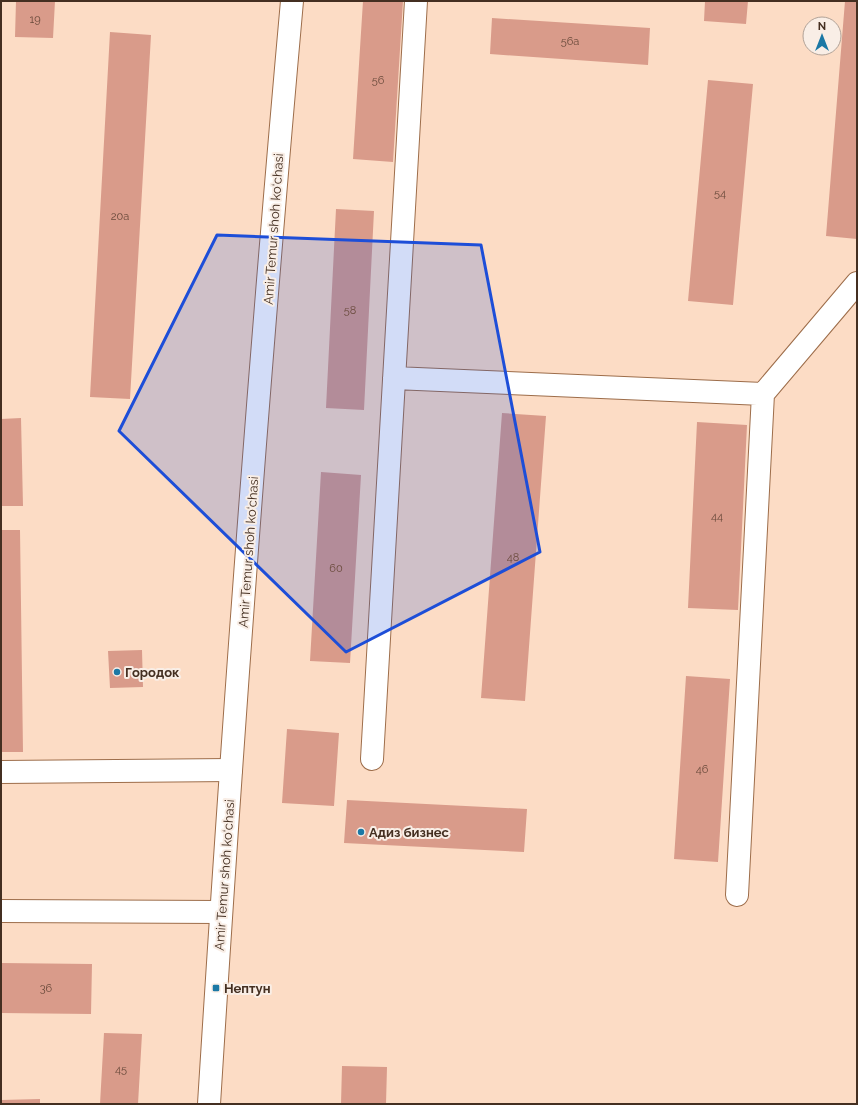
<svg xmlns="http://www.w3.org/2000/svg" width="858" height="1105" viewBox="0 0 858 1105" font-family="Raleway,sans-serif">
	<rect width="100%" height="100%" fill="#fcdcc5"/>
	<path fill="#d99b8a" d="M16 1H55L53 38 15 37Z
		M363 1H403L393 162 353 159Z
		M705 1H748L746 24 704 21Z
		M845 1H857V239L826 236Z
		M492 18 650 28 648 65 490 54Z
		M110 32 151 35 130 399 90 397Z
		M708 80 753 84 733 305 688 301Z
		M336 209 374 211 364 410 326 408Z
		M502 413 546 416 525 701 481 698Z
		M21 418 23 506H1V419Z
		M697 422 747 425 738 610 688 608Z
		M321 472 361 475 350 663 310 661Z
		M1 530H20L23 752H1Z
		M142 650 143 687 110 688 108 651Z
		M686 676 730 679 718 862 674 859Z
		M287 729 339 733 334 806 282 803Z
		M347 800 527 809 524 852 344 843Z
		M1 963 92 964 91 1014 1 1013Z
		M104 1033 142 1034 138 1104H100Z
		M342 1066 387 1067 386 1104H341Z
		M40 1099V1104H1V1100Z"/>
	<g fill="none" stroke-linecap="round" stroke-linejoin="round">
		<g stroke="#9d6d4a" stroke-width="24">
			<path id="minor" d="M394 378 763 394
				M372 759 416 1
				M1 772 231 770
				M737 895 763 394 857 283
				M1 911 221 912"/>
		</g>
		<g stroke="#9d6d4a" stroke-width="24">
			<path id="major" d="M209 1104C232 736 259 368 292 1"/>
		</g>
		<use href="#minor" stroke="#fff" stroke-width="22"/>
		<use href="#major" stroke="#fff" stroke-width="22"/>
	</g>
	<path fill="#1d4ed8" fill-opacity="0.2" stroke="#1d4ed8" stroke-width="3" stroke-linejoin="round" d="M217 235 481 245 540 552 346 652 119 431Z"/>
	<g fill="#1b78a5" stroke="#f9eee6" stroke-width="1.5">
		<circle cx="117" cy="672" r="4"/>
		<circle cx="361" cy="832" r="4"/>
		<rect x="212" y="984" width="8" height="8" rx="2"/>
	</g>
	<g text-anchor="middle" stroke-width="4" stroke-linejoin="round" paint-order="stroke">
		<g font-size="11" fill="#694a3b">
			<text x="35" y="23">19</text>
			<text x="570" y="45">56a</text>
			<text x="378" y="84">56</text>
			<text x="720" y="197">54</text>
			<text x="120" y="220">20a</text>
			<text x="350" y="314">58</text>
			<text x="717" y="520">44</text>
			<text x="513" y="561">48</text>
			<text x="336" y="572">60</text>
			<text x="702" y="773">46</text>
			<text x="46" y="992">36</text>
			<text x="121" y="1073">45</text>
		</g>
		<g font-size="13" fill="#442f21" stroke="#f9eee6">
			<text transform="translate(273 229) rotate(-86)" y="5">Amir Temur shoh ko‘chasi</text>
			<text transform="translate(248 552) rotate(-86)" y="5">Amir Temur shoh ko‘chasi</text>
			<text transform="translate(224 875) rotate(-86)" y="5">Amir Temur shoh ko‘chasi</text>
		</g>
		<g font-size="13" font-weight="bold" fill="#442f21" stroke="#f9eee6" text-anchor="start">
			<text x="125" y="677">Городок</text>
			<text x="369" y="837">Адиз бизнес</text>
			<text x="224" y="993">Нептун</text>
		</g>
	</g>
	<rect width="858" height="1105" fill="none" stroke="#442f21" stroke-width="4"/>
	<g transform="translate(822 36)"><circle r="19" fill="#f9eee6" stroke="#b1a297"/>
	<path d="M0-3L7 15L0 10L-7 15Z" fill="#1b78a5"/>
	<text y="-6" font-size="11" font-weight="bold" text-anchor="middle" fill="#442f21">N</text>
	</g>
</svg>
